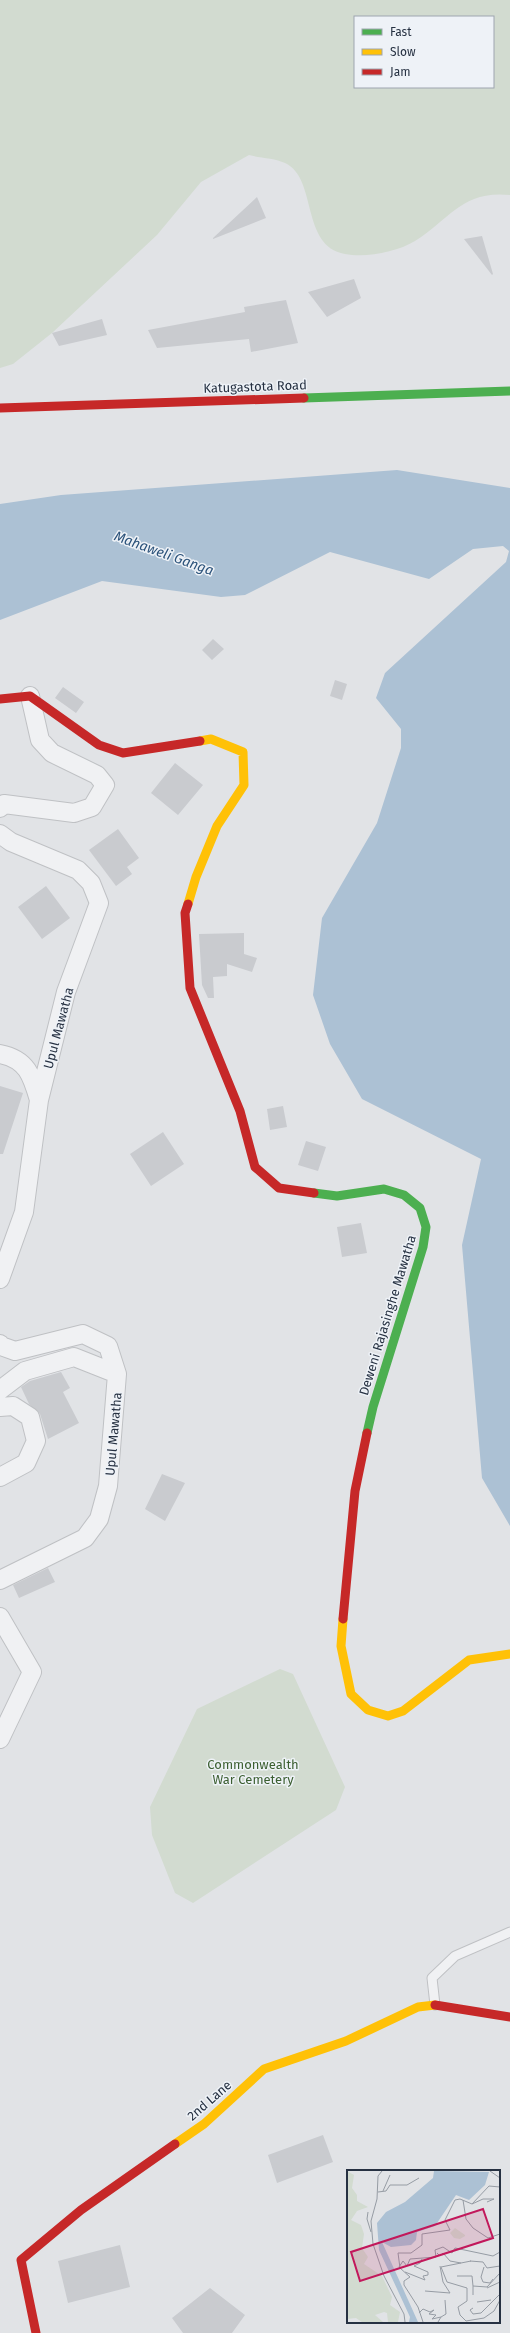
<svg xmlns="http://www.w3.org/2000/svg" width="510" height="2333" viewBox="0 0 510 2333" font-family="'Fira Sans',sans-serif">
	<rect width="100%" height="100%" fill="#e1e3e6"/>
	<path fill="#d2dbd0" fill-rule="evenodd" d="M0 0H510V195C462 190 450 219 415 241 397 252 366 258 345 254 300 246 318 178 285 163 275 158 260 158 249 155L201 182 157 235 52 333 13 364 0 368ZM355 17H493V87H355Z
		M280 1669 293 1674 345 1787 336 1810 193 1903 175 1893 152 1835 150 1807 197 1709Z"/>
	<path fill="#acc1d4" d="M397 470 510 488V1526L482 1478 462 1245 481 1159 362 1099 330 1044 313 995 322 918 377 823 401 748V729L376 698 385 673 506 562 509 551 503 546 473 549 429 579 330 552 245 595 221 597 102 581 0 620V504L61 495Z"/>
	<path fill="#c9cbcf" d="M257 197 266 218 213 239V238Z
		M482 236 493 274 492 275 464 239Z
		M354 279 361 298 327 317 308 292Z
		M286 300 298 343 251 352 249 339 157 348 148 330 245 312 244 307Z
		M102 319 107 335 59 346 52 333Z
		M213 639 224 649 212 660 202 650Z
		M335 680 347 684 342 700 330 696Z
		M63 687 84 702 76 713 55 698Z
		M175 763 203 785 178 815 151 793Z
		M118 829 139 858 127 867 132 874 116 886 89 850Z
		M46 886 70 918 42 939 18 907Z
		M244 933V954L257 958 252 972 227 964V976L213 977 214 998H208L202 985 199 934Z
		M0 1086 23 1093 3 1154H0Z
		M283 1106 287 1127 270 1130 267 1109Z
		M163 1132 184 1164 151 1186 130 1154Z
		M306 1141 326 1147 318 1171 298 1165Z
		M361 1223 367 1253 342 1257 337 1227Z
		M61 1372 70 1388 63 1392 79 1423 48 1439 40 1414 29 1404 21 1387 30 1381Z
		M162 1474 185 1483 165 1521 145 1509Z
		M48 1568 55 1582 19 1598 13 1585Z
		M323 2135 333 2162 277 2183 268 2155Z
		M120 2245 130 2287 68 2303 58 2261Z
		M210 2288 245 2315 232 2333H183L172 2318Z"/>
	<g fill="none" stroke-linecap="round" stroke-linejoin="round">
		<g stroke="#bfc1c4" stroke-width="11">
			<path id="lane" d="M435 2005 432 1978 455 1956 510 1932"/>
		</g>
		<g stroke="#bfc1c4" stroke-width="20">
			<path id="street" d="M0 808 4 804 74 813 92 807 105 785 97 775 52 753 40 740 30 696
				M0 834 11 842 78 870 91 883 99 903 66 992 39 1100 24 1212 0 1279
				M0 1054C27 1059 32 1076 39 1100
				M0 1344 1 1346 15 1351 83 1334 108 1346 117 1374 108 1486 99 1519 85 1538 0 1580
				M0 1390 25 1371 74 1357 117 1374
				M0 1407 13 1406 30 1417 36 1441 26 1463 0 1477
				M0 1617 32 1672 0 1739"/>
		</g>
		<use href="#lane" stroke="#f0f1f3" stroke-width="9"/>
		<use href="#street" stroke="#f0f1f3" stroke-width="18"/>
		<path stroke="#4caf50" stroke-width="9" d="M304 398 510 391
			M314 1193 337 1196 384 1189 404 1195 420 1208 426 1227 423 1247 373 1407 367 1433"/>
		<path stroke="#ffc107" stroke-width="9" d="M188 904 196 877 217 826 244 785 243 752 211 739 200 741
			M343 1619 341 1646 351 1694 368 1710 388 1716 403 1711 469 1660 510 1654
			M175 2144 204 2124 264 2069 346 2041 418 2007 435 2005"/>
		<path stroke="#c62828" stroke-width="9" d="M0 408 304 398
			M0 699 30 696 99 745 123 753 200 741
			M188 904 185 913 190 988 240 1111 255 1167 279 1188 314 1193
			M343 1619 355 1491 367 1433
			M435 2005 510 2017
			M36 2333 21 2260 81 2210 175 2144"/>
	</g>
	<g text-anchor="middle" stroke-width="3" stroke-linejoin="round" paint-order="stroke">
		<g font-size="13" fill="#263142" stroke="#eef2f7">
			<text transform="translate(255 386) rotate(-2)" y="5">Katugastota Road</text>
			<text transform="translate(58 1028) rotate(-75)" y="5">Upul Mawatha</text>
			<text transform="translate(387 1315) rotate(-73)" y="5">Deweni Rajasinghe Mawatha</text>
			<text transform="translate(113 1434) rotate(-85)" y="5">Upul Mawatha</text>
			<text transform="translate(209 2100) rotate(-41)" y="5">2nd Lane</text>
		</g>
		<g font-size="13" fill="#3c5f31" stroke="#eef2f7">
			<text x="253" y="1769">Commonwealth<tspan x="253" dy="15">War Cemetery</tspan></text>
		</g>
		<g font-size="14" font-style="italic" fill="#2b527a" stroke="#eef2f7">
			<text transform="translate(164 553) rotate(20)" y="5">Mahaweli Ganga</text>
		</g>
	</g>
	<g transform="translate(347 2170)">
		<rect width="153" height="153" fill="#e1e3e6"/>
		<path d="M0 1 7 5 5 18 10 25V31L21 37 10 41 4 50 14 55 17 64 15 78 21 87 17 94 35 106 45 127 43 135 53 142 51 152H41L40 143 37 142 28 145 36 152H15L9 148 0 149ZM108 58 118 65V66L113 69 107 68 103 63Z" fill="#d2dbd0"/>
		<path d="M87 1 142 2 138 15 122 30 109 25 88 56 70 62 69 70 64 75 44 77 35 72 71 152H62L63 147 32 80 30 53 39 42 58 32 86 8Z" fill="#acc1d4"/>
		<path fill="none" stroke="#969ca4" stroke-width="1" d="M35 1 31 6 30 29 24 51 26 74 37 106 57 144 58 152M143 1 153 8M36 21 43 5M31 22 39 21 43 15H60L72 8M116 30 119 49 126 58 141 68 153 64M125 34 136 29H147L140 32M21 42 20 49 24 62M90 83 93 86 96 83 103 91 114 93M123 91 136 92 140 98 153 96M124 91 94 97 100 112 120 118V131L111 137 113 145 119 151 137 148 147 141 153 130M52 97 56 91 60 96 63 89 89 87 88 80 96 77 105 83 108 78 146 86 153 82M137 97 134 107 136 112 143 113 146 109M58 102 78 110 76 106 81 105V102L67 96 73 93 75 89M110 106H125L126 116M140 118 153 112M78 121 103 123 96 112 93 96M126 125V116L140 117 153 103M130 132 144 130M126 138 123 140 126 144 134 143 153 124M72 143 76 139 83 142 87 140 82 144 89 145 85 149 94 147 91 152M94 147 99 144 98 130M76 152 71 137 57 115V111L63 107 53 98 51 83H64L75 75V64L103 60 98 50 108 30 113 29 125 34 142 16 153 17"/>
		<path fill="#c2185b" fill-opacity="0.15" stroke="#c2185b" stroke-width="2" d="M136 39 146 68 13 111 4 82Z"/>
		<rect width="153" height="153" fill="none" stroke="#263142" stroke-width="2"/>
	</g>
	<rect x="354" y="16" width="140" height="72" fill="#eef2f7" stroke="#9ea5af"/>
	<rect x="362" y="29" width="20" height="6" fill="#4caf50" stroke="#9ea5af"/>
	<text x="390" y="36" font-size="12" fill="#263142">Fast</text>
	<rect x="362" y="49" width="20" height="6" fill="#ffc107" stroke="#9ea5af"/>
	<text x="390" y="56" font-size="12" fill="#263142">Slow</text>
	<rect x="362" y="69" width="20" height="6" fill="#c62828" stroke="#9ea5af"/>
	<text x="390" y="76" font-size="12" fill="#263142">Jam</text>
</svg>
